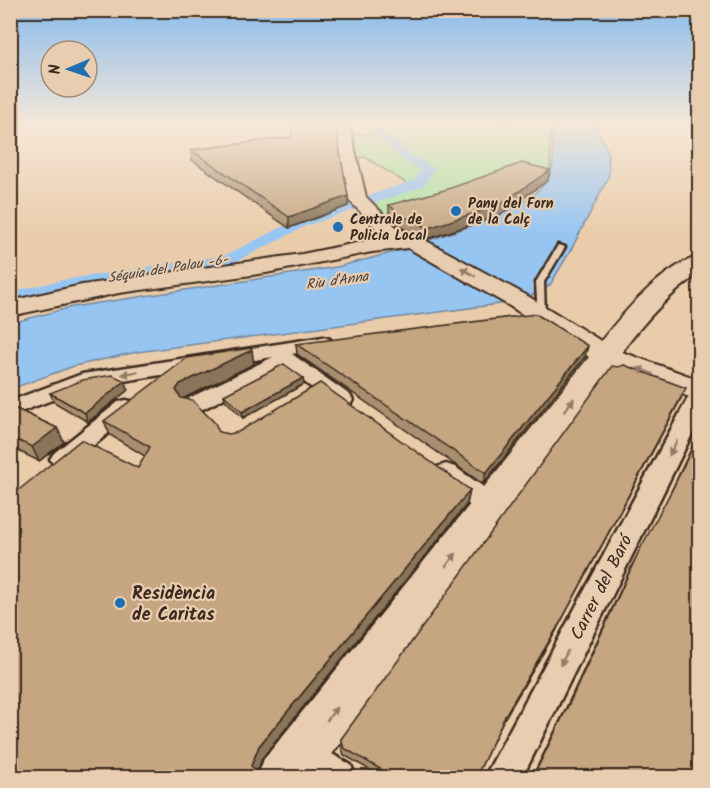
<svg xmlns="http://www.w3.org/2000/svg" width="710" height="788" viewBox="0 0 710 788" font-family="Kalam,sans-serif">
	<rect width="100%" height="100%" fill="#eaccaa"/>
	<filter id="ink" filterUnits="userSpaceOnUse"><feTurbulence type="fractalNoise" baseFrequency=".0167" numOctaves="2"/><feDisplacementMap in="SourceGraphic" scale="12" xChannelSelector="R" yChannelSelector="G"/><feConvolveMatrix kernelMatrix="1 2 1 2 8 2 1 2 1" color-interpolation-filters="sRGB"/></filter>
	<g filter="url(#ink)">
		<path fill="#aee2a3" stroke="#748660" stroke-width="1.5" d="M371 124H550V174L548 178 444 199 384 216 365 198 409 185 365 157 355 158 348 135 380 133Z"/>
		<path fill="#97c5f2" stroke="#72879d" stroke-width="1.5" d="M551 124H596L608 153 609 176 572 248 550 285 529 297 423 242C456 231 537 209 550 174 556 159 552 139 551 124Z
			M414 247 507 303 137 352 74 366 11 389V323L72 307 337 267Z"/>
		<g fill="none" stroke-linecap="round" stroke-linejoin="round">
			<path fill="#97c5f2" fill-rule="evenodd" d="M365 124H376L410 155 432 166 434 169 424 186 375 203H365V197L415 180 421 170 402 159Z
				M351 202 358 206 356 209 306 226 235 262 62 290 10 302V292L62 280 226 255 296 220Z"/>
			<g stroke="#3b2a1e" stroke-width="5">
				<path id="lane" d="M558 245 565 247 544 282 545 316 541 319 538 318 536 282Z"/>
			</g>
			<g stroke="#3b2a1e" stroke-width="5">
				<path id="street" d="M323 337 330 339 332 343 330 347 292 354 350 395 353 400 350 405H334L285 367 201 410 193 412 185 410 182 405 185 400 273 357 86 387 10 416V401L82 374Z
					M700 389V418L522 778H484L689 396 693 391Z
					M126 400 134 402 137 407 134 412 70 465 62 468 54 465 50 459 54 453 118 402Z
					M446 464 455 467 501 499 505 506 501 513C480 520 454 492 437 479L434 473 437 467Z
					M301 736 351 765 356 778C327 778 296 786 283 754L288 741Z"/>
			</g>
			<g stroke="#3b2a1e" stroke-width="4">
				<path id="secondary" d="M335 124H349L366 197 397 228 421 238 526 295 601 341C624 312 663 266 700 256V273C668 295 644 321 622 352L700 380V401L611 367 315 778H257L264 759 589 357 508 305 408 248 372 252 266 273 119 293 10 316V301L82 285 302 254 376 239 380 233 348 199Z"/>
			</g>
			<use href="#lane" fill="#e9cdb0" fill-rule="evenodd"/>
			<use href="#street" fill="#e9cdb0" fill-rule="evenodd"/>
			<use href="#secondary" fill="#e9cdb0" fill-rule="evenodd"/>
		</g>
		<path fill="#a98f6f" stroke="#3b2a1e" stroke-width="1.5" d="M191 150 348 196V206L289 228 192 160Z
			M548 180 498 216 428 239 402 228 389 216V205Z
			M296 344 585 357 483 484 297 354Z
			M254 364 184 399 219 432 470 490 467 504 262 758 257 773 258 777H10L138 468 145 456 110 435 104 421Z
			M304 384 243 418 225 400 224 395Z
			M128 390 88 422 54 402 50 393Z
			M10 406 57 428 64 442 39 461 10 447Z
			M699 432V777H532L564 712 632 565 665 504Z
			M556 631 504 719 476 777H382L344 755 341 746V739Z"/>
		<path fill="#8a745a" stroke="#3b2a1e" stroke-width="1.5" d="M550 170 548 180 498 216 428 239 429 228Z
			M348 196V206L289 228V217Z
			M588 346 585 357 483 484 486 473Z
			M252 350 254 364 184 398 180 404 176 390 180 384Z
			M303 378 304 384 243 418 242 412Z
			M125 381 128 390 88 422 85 413Z
			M682 397 556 631 504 719 507 712Z
			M57 428 64 442 39 461 32 447Z
			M470 490 467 504 262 758 257 773 258 777H250L251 766 259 746Z"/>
		<path fill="#c5a681" stroke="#3b2a1e" stroke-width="1.5" d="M292 124H335L348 196 289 217 191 150 292 137Z
			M522 163 550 170 499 205 429 228 402 216 389 205 445 190Z
			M536 314 588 346 486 473 296 344Z
			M251 348 252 350 180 384 176 390 181 398 192 400 215 423 219 432 229 434 238 432 320 383 470 490 259 746 251 766 256 770 250 777H10V497L81 440 138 468 150 447 104 421 187 358Z
			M284 364 303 378 242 412 224 395Z
			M624 365 686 388 560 623 507 712 476 777H394L344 748 341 739 612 366 618 367Z
			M112 375 125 381 85 413 50 393 83 380Z
			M10 406 57 428 32 447 10 437Z
			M699 434V777H533L571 700 639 551 672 490Z"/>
		<defs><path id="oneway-solid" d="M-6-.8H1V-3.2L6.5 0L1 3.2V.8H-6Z" transform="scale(1.5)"/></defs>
		<g fill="#927c67">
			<use href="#oneway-solid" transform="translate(468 272) rotate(-150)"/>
			<use href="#oneway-solid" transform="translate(645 371) rotate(-159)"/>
			<use href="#oneway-solid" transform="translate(130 373) rotate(170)"/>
			<use href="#oneway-solid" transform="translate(569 405) rotate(-53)"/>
			<use href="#oneway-solid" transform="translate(673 448) rotate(117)"/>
			<use href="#oneway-solid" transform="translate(451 560) rotate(-52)"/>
			<use href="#oneway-solid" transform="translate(564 658) rotate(117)"/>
			<use href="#oneway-solid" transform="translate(332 714) rotate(-52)"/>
		</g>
	</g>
	<linearGradient id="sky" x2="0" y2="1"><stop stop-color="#87bbec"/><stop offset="0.53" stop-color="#f6e8d9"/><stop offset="1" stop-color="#f6e8d9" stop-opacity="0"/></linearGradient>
	<rect width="710" height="234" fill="url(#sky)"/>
	<g fill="#1f6fb2" stroke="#e9cdb0" stroke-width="2">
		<circle cx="456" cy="211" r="6"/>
		<circle cx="338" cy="227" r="6"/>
		<circle cx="120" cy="603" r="6"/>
	</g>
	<g text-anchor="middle" stroke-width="4.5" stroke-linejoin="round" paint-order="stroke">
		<g font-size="14" font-weight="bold" fill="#3b2a1e" stroke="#e9cdb0" text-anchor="start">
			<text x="468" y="208">Pany del Forn<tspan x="468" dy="16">de la Calç</tspan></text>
			<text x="350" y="224">Centrale de<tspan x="350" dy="16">Policia Local</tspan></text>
		</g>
		<g font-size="14" font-style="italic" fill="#49413e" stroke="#e9cdb0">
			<text transform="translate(168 268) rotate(-9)" y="5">Séquia del Palau -6-</text>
			<text transform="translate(337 280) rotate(-8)" y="5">Riu d'Anna</text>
		</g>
		<g font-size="18" fill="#3b2a1e" stroke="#e9cdb0">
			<text transform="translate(601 587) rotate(-63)" y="6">Carrer del Baró</text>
		</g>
		<g font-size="18" font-weight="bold" fill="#3b2a1e" stroke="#e9cdb0" text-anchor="start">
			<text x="132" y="599">Residència<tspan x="132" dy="21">de Caritas</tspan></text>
		</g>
	</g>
	<rect width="710" height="788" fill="none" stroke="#e9cdb0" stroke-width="36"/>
	<rect x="18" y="18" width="674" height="752" fill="none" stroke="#3b2a1e" stroke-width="2" filter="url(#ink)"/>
	<g transform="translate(69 69) rotate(268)"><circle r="28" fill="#e9cdb0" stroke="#a38c76" stroke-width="1.5"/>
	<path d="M0-4.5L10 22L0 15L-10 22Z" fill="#1f6fb2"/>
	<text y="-9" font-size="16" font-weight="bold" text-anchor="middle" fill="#3b2a1e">N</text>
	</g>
</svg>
